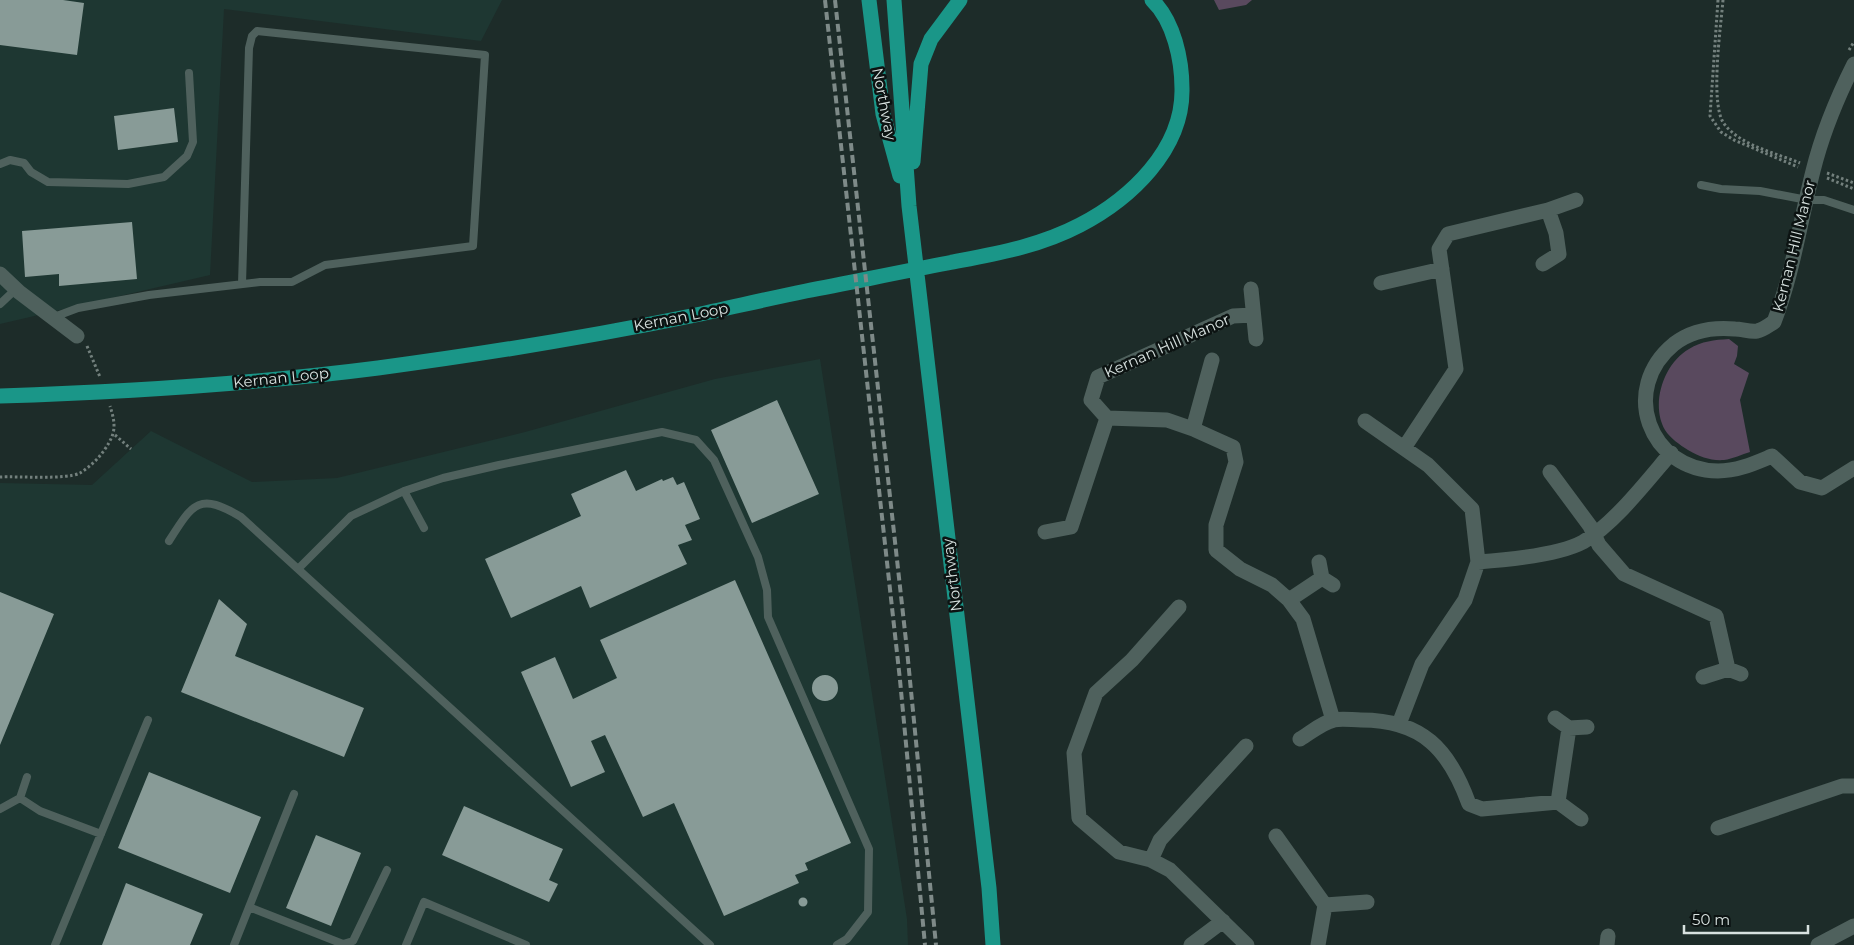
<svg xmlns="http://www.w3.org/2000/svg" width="1854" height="945" viewBox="0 0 1854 945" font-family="Montserrat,sans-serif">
	<rect width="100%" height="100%" fill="#1d2c29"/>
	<path fill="#1e3732" d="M0 0H502L481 41 224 9 210 275 0 324Z
		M820 359 907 919 908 945H0V483L92 485 151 431 252 482 337 478 525 432 715 379Z"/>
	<path fill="#59495e" d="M1214 0H1252L1246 5 1219 10Z
		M1729 339 1738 346 1737 356 1734 364 1749 373 1740 400 1750 452C1742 454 1733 459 1724 460 1711 461 1700 457 1688 450 1680 445 1670 438 1665 430 1650 404 1664 363 1689 349 1702 341 1714 340 1729 339Z"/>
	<path fill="#889b97" d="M0 0H63L84 3 77 55 0 45Z
		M174 108 178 142 118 150 114 116Z
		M132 222 137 279 59 286V274L25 277 22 231Z
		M777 400 819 494 752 523 711 430Z
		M626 470 636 491 662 479 663 481 673 477 677 485 684 482 700 519 685 525 692 540 678 545 687 564 590 608 581 586 511 618 485 559 581 516 571 494Z
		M735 580 851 843 805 863 808 870 795 875 799 883 724 916 674 803 643 817 605 735 591 741 605 772 571 787 521 672 555 657 573 699 617 678 600 640Z
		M0 592 54 614 0 745Z
		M219 599 247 624 235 656 364 708 344 757 181 692Z
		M812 688a13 13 0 1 1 26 0a13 13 0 1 1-26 0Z
		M149 772 261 817 230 893 118 848Z
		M464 806 563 849 549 880 558 884 549 902 442 855Z
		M316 835 361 853 331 926 286 908Z
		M126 883 203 914 190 945H102Z
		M798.5 902a4.5 4.5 0 1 1 9 0a4.5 4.5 0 1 1-9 0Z"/>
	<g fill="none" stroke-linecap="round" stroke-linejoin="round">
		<path stroke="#73807d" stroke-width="3" stroke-dasharray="2.5 2.5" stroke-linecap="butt" d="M1718 0 1710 116 1721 132 1734 140 1798 167
			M1723 0C1721 26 1709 107 1725 125 1742 146 1776 153 1800 163
			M1849 50 1854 42
			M1827 173 1854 183
			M1827 178 1854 189
			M87 346 100 377
			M115 435 131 449
			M0 477C18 476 66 480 80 473 90 467 99 458 105 449 116 433 116 425 110 406"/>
		<path stroke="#4f615d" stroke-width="8" d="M0 164 10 160 24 163 31 172 48 182 128 184 164 177 187 156 193 142 189 73
			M1701 185 1721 189 1760 191 1807 200H1824L1854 210
			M0 304 16 289
			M54 317 78 308 149 295 260 282H292L325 265 473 246 485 55 257 31 252 36 249 48 242 284
			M404 491 424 528
			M169 541C193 503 199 492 241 517L710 945
			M299 568 351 516 404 491 443 478 499 465 662 432 696 440 714 460 758 557 767 590 768 617 869 849 868 912 847 939 837 945
			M27 777 20 798 40 811 101 834
			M0 809 20 798
			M249 907 343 944 353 941 387 870
			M55 945 148 720
			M234 945 294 794
			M406 945 424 902 526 945"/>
		<path stroke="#4f615d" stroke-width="15" d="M1854 64C1837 98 1822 134 1813 171 1800 222 1793 273 1774 322 1769 325 1763 330 1757 331 1750 332 1742 329 1735 329 1713 327 1692 330 1674 344 1619 389 1649 470 1718 471 1738 471 1755 463 1772 456L1800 482 1822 488 1854 468
			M1543 264 1559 254 1556 233 1548 210
			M0 274 19 292 77 336
			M1381 283 1442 269
			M1251 289 1256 339
			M1253 315 1233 316 1098 377 1091 400 1107 418 1167 420 1193 429 1233 447 1236 462 1216 525V550L1240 569 1272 585 1289 600 1303 619 1333 720
			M1365 421 1428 465 1472 509 1478 562 1465 600 1422 664 1399 724
			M1193 429 1212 360
			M1404 448 1456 369 1439 249 1448 234 1548 210 1576 200
			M1550 472 1590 526 1599 545 1624 574 1716 616 1728 669
			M1045 532 1071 527 1107 418
			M1319 562 1322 578 1333 585
			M1478 562C1505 560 1559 555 1583 542 1614 524 1647 481 1671 453
			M1289 600 1322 578
			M1179 607 1132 660 1096 693 1074 753 1079 818 1119 852 1151 860 1170 870 1247 945
			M1703 677 1728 669 1741 674
			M1555 718 1569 728 1587 727
			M1300 739C1310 733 1323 722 1334 720 1342 718 1352 720 1361 720 1422 720 1449 749 1469 804L1482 809 1558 802 1581 819
			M1558 802 1569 728
			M1718 828 1842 786H1854
			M1276 836 1325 905 1318 945
			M1151 860 1160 840 1246 746
			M1325 905 1367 902
			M1191 945 1223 921
			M1607 945 1608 936
			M1818 945 1854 926"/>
		<path stroke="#1a9688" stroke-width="15" d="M869 0 883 114 900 176
			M894 0 909 206 989 888 993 945
			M913 162 921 64 931 39 960 0
			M0 396C126 392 253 384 378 368 483 354 588 337 691 316 729 308 767 299 806 291 853 282 900 272 948 263 994 254 1038 247 1080 225 1130 199 1183 150 1182 89 1182 60 1174 21 1152 0"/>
		<path stroke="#7e8a88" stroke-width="4" stroke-dasharray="8 4" stroke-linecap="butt" d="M825 0 900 680 925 945
			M835 0 907 650 936 945"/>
	</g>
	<g text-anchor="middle" stroke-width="5" stroke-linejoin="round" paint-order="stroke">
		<g font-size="15" fill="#d8e2e0" stroke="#0c1312">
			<text transform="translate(884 104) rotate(79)" y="5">Northway</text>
			<text transform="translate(1794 246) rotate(-76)" y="5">Kernan Hill Manor</text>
			<text transform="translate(681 317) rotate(-11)" y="5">Kernan Loop</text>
			<text transform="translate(1167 346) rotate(-24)" y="5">Kernan Hill Manor</text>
			<text transform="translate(281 378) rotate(-6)" y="5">Kernan Loop</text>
			<text transform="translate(952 575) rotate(-97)" y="5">Northway</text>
		</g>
	</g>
	<path d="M1684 925v8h124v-8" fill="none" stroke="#d8e2e0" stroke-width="2.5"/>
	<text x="1692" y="925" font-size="15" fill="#d8e2e0" stroke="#0c1312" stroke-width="4" paint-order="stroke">50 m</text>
</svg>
